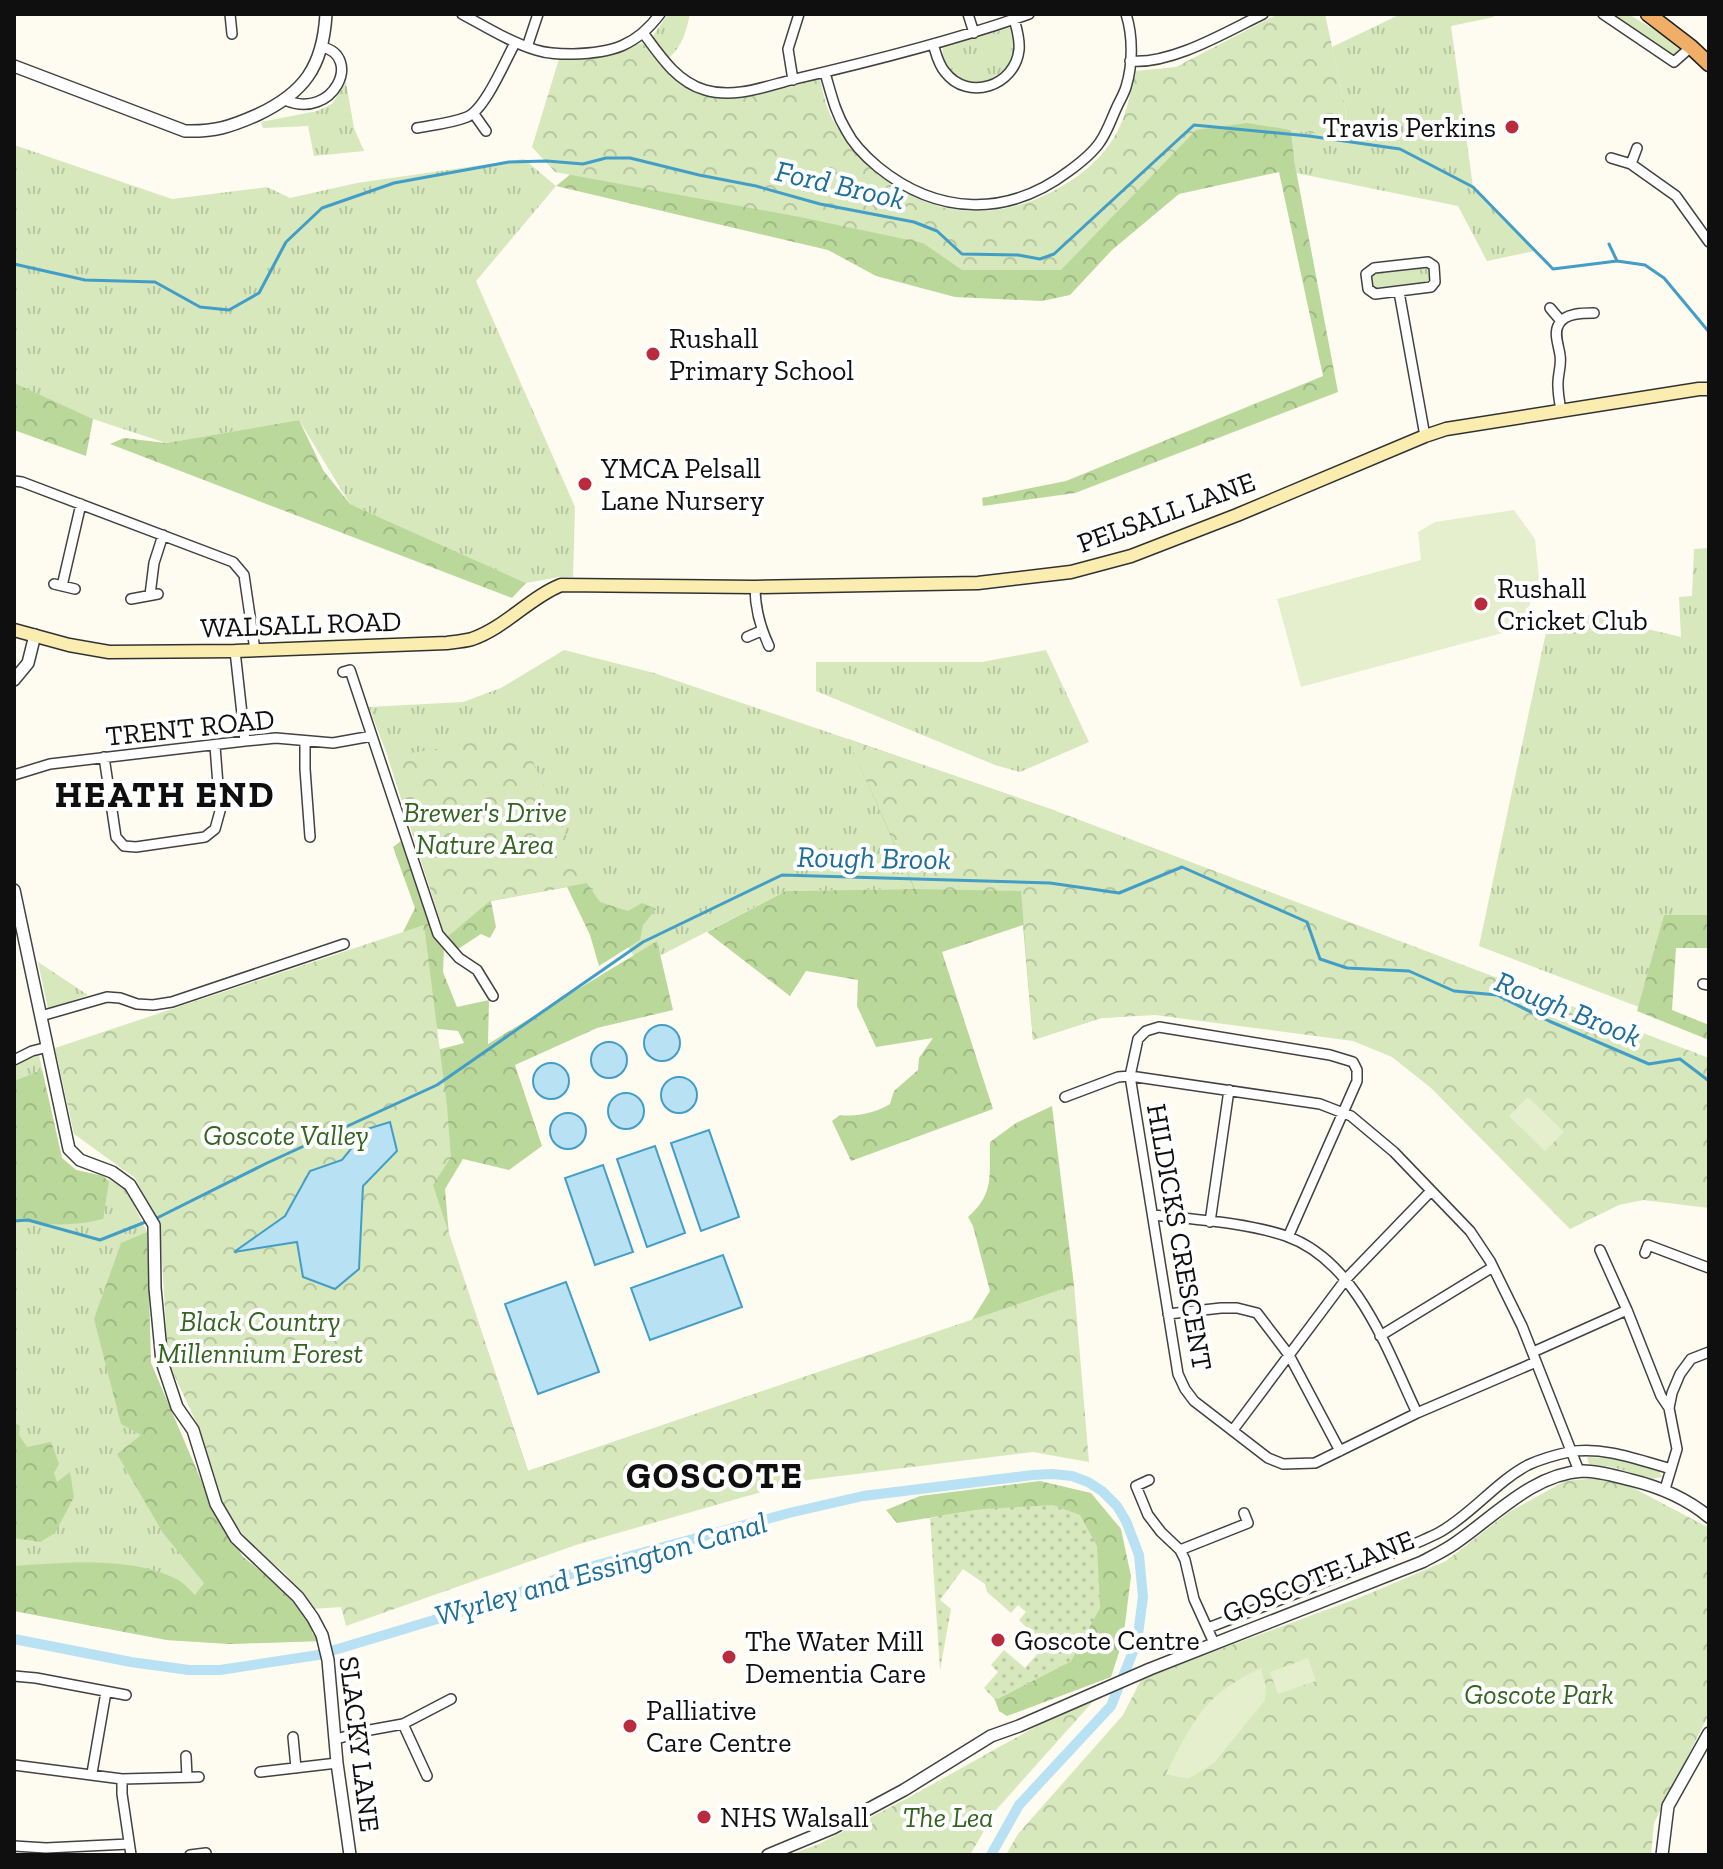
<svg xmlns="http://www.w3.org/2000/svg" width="1723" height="1869" viewBox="0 0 1723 1869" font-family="'Zilla Slab',serif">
	<defs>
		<pattern id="grass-tufts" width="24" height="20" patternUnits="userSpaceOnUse" patternTransform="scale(2)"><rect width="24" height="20" fill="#d6e8bc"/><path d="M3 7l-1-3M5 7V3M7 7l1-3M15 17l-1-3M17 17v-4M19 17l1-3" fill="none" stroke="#b6c6a0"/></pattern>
		<pattern id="forest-crowns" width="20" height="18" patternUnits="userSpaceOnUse" patternTransform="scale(2)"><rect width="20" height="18" fill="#bbd89b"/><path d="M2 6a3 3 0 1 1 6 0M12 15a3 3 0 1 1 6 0" fill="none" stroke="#a0b884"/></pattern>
		<pattern id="park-crowns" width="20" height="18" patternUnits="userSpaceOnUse" patternTransform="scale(2)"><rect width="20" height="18" fill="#d6e8bc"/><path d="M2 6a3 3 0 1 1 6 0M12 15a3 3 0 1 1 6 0" fill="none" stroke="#b6c6a0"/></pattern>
		<pattern id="garden-dots" width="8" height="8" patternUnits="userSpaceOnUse" patternTransform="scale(2)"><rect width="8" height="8" fill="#d6e8bc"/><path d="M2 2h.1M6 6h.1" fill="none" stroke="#b6c6a0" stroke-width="1.8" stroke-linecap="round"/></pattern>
	</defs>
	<rect width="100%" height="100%" fill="#fefbf1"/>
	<path fill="url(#grass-tufts)" d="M668 14H690C686 31 683 45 670 57H666L653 39V36Z
		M1401 14H1493L1494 17 1451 26 1473 187 1534 251 1487 261 1458 206 1296 173 1291 130 1350 138 1344 102 1332 47Z
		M1608 14H1628L1655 30 1683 52 1679 56 1672 55Z
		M1012 27C1015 40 1018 58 1008 70 1006 72 999 76 997 77 991 79 985 82 979 83 959 84 940 68 943 48Z
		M346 82 354 128 364 151 314 156 308 126 263 128 261 122 317 111 332 104Z
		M14 145 172 199 267 187 290 198 357 183 524 159 556 186 476 281 575 507 573 577H559L526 583 350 504 299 420 166 443 93 419 14 384Z
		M1428 266 1431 268 1432 281 1428 283 1377 291 1370 285V277L1374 272Z
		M1709 548V915L1664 916 1639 1007 1479 946 1548 623 1588 615 1681 637 1679 597 1692 596 1694 549Z
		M564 650 654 673 848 739 915 889 786 891 640 966 587 883 521 735 388 757 369 707 463 702 501 688Z
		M1046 650 1089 742 1020 772 995 765 816 691V662H982Z
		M38 962 88 995 48 1009Z
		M39 1055 62 1158 76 1170 103 1176 127 1191 147 1232 151 1363 171 1414 213 1508 243 1557 297 1600 312 1625V1633L319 1641 230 1644 167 1640 14 1611V1065Z
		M1587 1457 1620 1459 1659 1471 1662 1477 1652 1479 1612 1467 1589 1464Z"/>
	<path fill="url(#forest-crowns)" d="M1222 115 1291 130 1295 165 1338 392 1075 493 983 506 982 498 1066 481 1323 376 1279 172 1179 194 1112 250 1070 295 1042 301 955 297 876 276 828 250 556 186 583 164 630 158 962 254 1194 125Z
		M14 383 93 419 86 456 14 430Z
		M299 420 323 470 350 504 526 583 512 598 110 444 124 438 166 443Z
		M521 735 587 883 600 902 628 911 642 903 656 909 643 925 640 940 599 966 590 935 567 887 491 901 496 927 490 938 481 934 455 951 446 938 388 757Z
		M848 739 1056 811 1143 1015 1101 1018 1033 1040 1023 925 942 952 993 1109 851 1161 832 1121 840 1115C857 1117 875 1113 890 1104L894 1091 918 1070 919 1058 933 1038 876 1047 857 1006 858 980 806 971 790 996 707 932 786 891 914 889Z
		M401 841 436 935 444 947 443 972 457 1007 489 1000 488 1044 657 941 673 1010 597 1028 515 1065 542 1146 509 1170 463 1159 445 1189 449 1236 528 1471 972 1320 990 1291 973 1226 968 1217C995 1193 989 1175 990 1142L1016 1123 1052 1106 1074 1285 1045 1361 526 1516 395 1061 464 1043 458 1031 429 1028 402 934 415 908 393 847Z
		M1664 915H1709V948H1676L1672 1010 1709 1025V1040L1637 1011Z
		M42 1070 62 1158 76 1170 103 1176 109 1182 103 1219C69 1227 48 1225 14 1220V1081Z
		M147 1232 151 1363 213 1508 243 1557 297 1600 312 1625V1633L319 1641 230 1644 167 1640 14 1611V1566C63 1563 131 1556 176 1579 183 1582 189 1589 195 1595L204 1583 163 1533 117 1454 141 1435 121 1424 94 1319 121 1243Z
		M14 1422 20 1426 19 1435 27 1447 51 1442 59 1464 54 1473 57 1482 70 1472 74 1497 55 1533 40 1542 14 1538Z
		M1040 1481 1091 1493 1121 1529 1131 1576 1123 1640 1111 1677 1007 1716 999 1711 995 1700 1071 1661 984 1509 897 1523 886 1510 920 1496Z"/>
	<path fill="url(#park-crowns)" d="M1278 14H1325L1344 102 1350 139 1247 123 1196 130 1061 270H962L923 243 800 217 555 172 532 147 559 59 611 55 641 43 646 45C657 57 667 73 680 82 720 113 777 89 820 79 823 91 825 104 830 114 835 126 844 135 851 145 898 205 969 229 1041 197 1066 186 1093 168 1109 145 1125 124 1130 96 1135 71L1176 67Z
		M521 735 587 883 490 901 446 938 388 757Z
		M848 739 1056 811 1709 1058V1208L1643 1200 1619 1205 1570 1229 1431 1088 1392 1057 1353 1041 1155 1015 1101 1018 1033 1040 1021 891 915 889Z
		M424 925 447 1106 451 1157 433 1185 528 1471 1074 1285 1089 1462 1033 1452 800 1481 576 1545 346 1626 341 1607 311 1609 285 1573 250 1545 223 1505 199 1428 168 1362 160 1226 135 1178 74 1134 55 1048Z
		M1599 1478 1624 1483 1709 1528V1714L1654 1823 1651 1855H1006L1018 1834 1123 1715 1142 1678 1361 1597 1446 1561 1509 1512 1565 1481Z
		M1105 1688 996 1810 970 1855H789L819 1844 906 1799Z"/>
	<path fill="url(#garden-dots)" d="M1053 1505 1080 1515 1097 1546 1100 1608 1071 1661 995 1700 984 1688 998 1672 991 1665 1004 1650 1025 1668 1039 1652 1020 1634 1026 1627 1019 1620 1026 1612 1018 1605 1011 1613 987 1592 985 1584 963 1569 940 1600 951 1609 940 1670 930 1517 984 1509Z"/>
	<path fill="#e6efcd" d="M1514 510 1535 539 1539 579 1521 628 1301 687 1277 599 1421 560 1418 532 1435 522Z
		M1528 1097 1564 1132 1545 1151 1509 1116Z
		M1308 1658 1316 1681 1278 1694 1270 1672Z
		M1261 1668 1266 1687 1265 1700 1214 1763 1188 1779 1166 1774C1178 1750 1193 1718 1213 1699 1227 1685 1244 1677 1261 1668Z"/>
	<path fill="#b8e2f3" stroke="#429dc7" stroke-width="2" d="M644 1043a18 18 0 1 1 36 0a18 18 0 1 1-36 0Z
		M591 1060a18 18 0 1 1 36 0a18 18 0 1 1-36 0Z
		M533 1081a18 18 0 1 1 36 0a18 18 0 1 1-36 0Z
		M661 1095a18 18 0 1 1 36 0a18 18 0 1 1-36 0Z
		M608 1111a18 18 0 1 1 36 0a18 18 0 1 1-36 0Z
		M550 1131a18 18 0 1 1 36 0a18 18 0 1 1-36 0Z
		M390 1122 397 1151 363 1186 359 1269 335 1289 303 1277 297 1242 234 1252 285 1216 310 1171 342 1160 367 1129Z
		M709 1130 739 1217 701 1231 671 1143Z
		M655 1146 685 1233 647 1247 617 1159Z
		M603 1165 633 1252 595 1265 565 1178Z
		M723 1255 742 1307 650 1340 631 1288Z
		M566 1282 599 1372 538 1394 505 1304Z"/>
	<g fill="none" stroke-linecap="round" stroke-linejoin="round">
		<path stroke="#429dc7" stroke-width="3" d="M1609 244 1617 261 1645 265 1664 278 1709 332
			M14 264 85 280 155 282 200 307 229 310 259 293 286 242 322 208 394 183 509 162 547 161 583 164 606 158H630L699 175 756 186 820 204 914 222 937 231 962 254 1018 255 1040 259 1054 254 1194 125 1309 136 1400 149 1473 187 1553 269 1617 261
			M1709 474V479
			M155 1219 267 1163 437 1085 643 942 782 875 1050 883 1119 893 1182 867 1307 922 1320 959 1347 968 1409 971 1454 991 1497 995 1549 1021 1649 1064 1680 1059 1709 1081
			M14 1221 28 1220 100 1240 148 1221"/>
		<path stroke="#b8e2f3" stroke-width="10" d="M14 1639 131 1662 189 1670H220L318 1655 477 1607 597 1565 789 1513 863 1496 1033 1475 1052 1474 1072 1476 1088 1482 1102 1491 1117 1506 1126 1521 1139 1555 1143 1597 1137 1642 1111 1706 1019 1805 991 1855"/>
		<g stroke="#424242" stroke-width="12">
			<path id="minor" d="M230 14 232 34
				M462 14C486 27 510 42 536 50 548 54 560 54 573 54 612 53 636 46 660 14
				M968 14 974 33
				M1603 14 1674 62 1691 47
				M644 34C660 56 677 82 705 90 735 99 766 86 795 79 873 61 953 41 1029 14
				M933 44C936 53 938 64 945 72 968 102 1015 86 1019 50 1020 40 1017 29 1014 19
				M527 47 538 14
				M1130 61C1171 65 1226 32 1263 14
				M825 73C831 93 835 112 846 130 853 144 866 157 878 167 937 215 1007 218 1069 171 1080 163 1092 154 1100 142 1107 132 1111 120 1116 109 1119 102 1124 94 1126 87 1133 64 1133 36 1126 14
				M793 80 788 49 799 14
				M285 100C334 121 363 56 322 47
				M474 114 486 131
				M417 128C433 125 452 123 467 117 485 110 505 61 515 43
				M1611 158 1631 164 1676 196 1709 242
				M1631 164 1637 148
				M1428 262 1434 266 1435 282 1431 287 1375 294 1368 289 1366 274 1374 268Z
				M1399 292 1425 436
				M1550 308 1561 321
				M1561 412C1560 403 1558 395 1558 386 1557 376 1562 366 1560 355 1559 346 1553 333 1559 324 1565 313 1583 313 1594 313
				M14 481 22 482 233 562 244 575 255 650
				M54 584 75 589
				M62 586 81 504
				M755 587C755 609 760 627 769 646
				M150 595 154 563 163 535
				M131 599 158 594
				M747 637 761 631
				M235 651 245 741
				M343 672 350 670 438 934 459 958 477 970 493 996
				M305 741V769L310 837
				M104 757 116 837 124 846 136 847 205 837 215 829 220 811 215 746
				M14 775 50 764 245 741 276 738 333 743 372 736
				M1703 984 1709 985
				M41 1016 107 997 120 998 137 1004 153 1005 172 1002 344 944
				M14 1060 32 1051 48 1047
				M1065 1097 1118 1077 1130 1076 1320 1104 1351 1116 1394 1152 1470 1231 1490 1261 1522 1326 1579 1471
				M1153 1215C1197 1220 1244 1222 1286 1236 1357 1261 1387 1350 1417 1413
				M1210 1222 1229 1090
				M1288 1237 1357 1081V1070L1353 1062 1330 1055 1159 1027 1146 1031 1138 1039 1130 1076 1178 1374 1185 1389 1194 1401 1268 1458 1283 1464 1315 1463 1417 1413 1536 1362
				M1645 1253 1648 1245 1709 1268
				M1627 1310 1661 1396 1669 1408
				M1168 1314 1221 1308H1237L1257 1313 1289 1355 1340 1451
				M1380 1336 1493 1267
				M1533 1352 1627 1310 1600 1250
				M1233 1430 1346 1279 1431 1191
				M1149 1480 1136 1486 1148 1515 1161 1532 1180 1550 1185 1560 1194 1599 1214 1643
				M1665 1489 1677 1449 1669 1408 1672 1393 1680 1374 1691 1359 1709 1352
				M1180 1550 1248 1523 1244 1513
				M1208 1628C1265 1606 1322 1584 1379 1559 1399 1550 1421 1542 1440 1532 1472 1514 1496 1482 1528 1465 1541 1459 1555 1455 1569 1452 1603 1446 1639 1460 1671 1469
				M14 1676 36 1678 126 1695
				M403 1724 427 1776
				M293 1737 296 1768
				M336 1739 370 1730 403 1724 451 1699
				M186 1756 187 1777
				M14 1765 122 1779V1794L131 1855
				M260 1772 337 1763
				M92 1773 106 1692
				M122 1779 199 1777
				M14 1846 46 1848 129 1844
				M190 1855 206 1853"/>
		</g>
		<g stroke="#424242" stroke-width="14">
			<path id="tertiary" d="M14 66 185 131C214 132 230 127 257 115 304 93 323 67 326 14
				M14 680 28 663 35 635
				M14 890 69 1149 80 1160 112 1172 130 1185 154 1225 155 1288 162 1362 177 1407 193 1430 216 1504 236 1538 298 1597 313 1618 322 1635 328 1660 337 1763 350 1855
				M768 1855 833 1828 904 1790 991 1736 1019 1726 1150 1669 1422 1562C1433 1556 1444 1551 1454 1544 1494 1517 1532 1474 1583 1471 1599 1471 1615 1476 1631 1480 1660 1487 1686 1498 1709 1517
				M1662 1855 1668 1806 1709 1733"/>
		</g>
		<g stroke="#313131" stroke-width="15">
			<path id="secondary" d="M14 630 69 645 109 652 235 651 447 643C455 642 465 641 472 639 506 627 529 598 561 585L755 587 978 583 1071 572 1131 556 1237 515 1425 436 1446 429 1699 389H1709"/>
		</g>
		<g stroke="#202020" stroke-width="17">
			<path id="trunk" d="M1648 14 1691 47 1709 64"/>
		</g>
		<use href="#minor" stroke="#fff" stroke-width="9"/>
		<use href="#tertiary" stroke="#fff" stroke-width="11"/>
		<use href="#secondary" stroke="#fbedaf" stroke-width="12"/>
		<use href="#trunk" stroke="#f0ae66" stroke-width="14"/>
	</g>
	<g fill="#b92c3e" stroke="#fff" stroke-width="3">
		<circle cx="1512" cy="127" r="8"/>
		<circle cx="653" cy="354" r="8"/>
		<circle cx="585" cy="484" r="8"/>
		<circle cx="1481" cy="604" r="8"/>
		<circle cx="998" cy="1640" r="8"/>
		<circle cx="729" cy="1657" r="8"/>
		<circle cx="630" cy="1726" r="8"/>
		<circle cx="704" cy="1817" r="8"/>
	</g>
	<g text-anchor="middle" stroke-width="8" stroke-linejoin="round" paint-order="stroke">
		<g font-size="28" fill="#0f0f0f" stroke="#fff" text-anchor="start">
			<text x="1496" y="137" text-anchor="end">Travis Perkins</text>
			<text x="669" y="348">Rushall<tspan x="669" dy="32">Primary School</tspan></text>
			<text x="601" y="478">YMCA Pelsall<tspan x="601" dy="32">Lane Nursery</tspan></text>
			<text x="1497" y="598">Rushall<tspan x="1497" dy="32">Cricket Club</tspan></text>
			<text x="1014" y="1650">Goscote Centre</text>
			<text x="745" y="1651">The Water Mill<tspan x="745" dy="32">Dementia Care</tspan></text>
			<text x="646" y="1720">Palliative<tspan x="646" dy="32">Care Centre</tspan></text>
			<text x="720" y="1827">NHS Walsall</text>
		</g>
		<g font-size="28" fill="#0f0f0f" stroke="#fff">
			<text transform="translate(1166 512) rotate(-20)" y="10">PELSALL LANE</text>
			<text transform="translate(301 624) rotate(-2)" y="10">WALSALL ROAD</text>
			<text transform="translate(190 727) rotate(-6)" y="10">TRENT ROAD</text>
			<text transform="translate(1180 1237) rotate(80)" y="10">HILDICKS CRESCENT</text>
			<text transform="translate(1318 1576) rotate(-22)" y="10">GOSCOTE LANE</text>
			<text transform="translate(360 1744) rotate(83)" y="10">SLACKY LANE</text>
		</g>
		<g font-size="28" font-style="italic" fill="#346421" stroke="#fff">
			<text x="485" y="822">Brewer's Drive<tspan x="485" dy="32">Nature Area</tspan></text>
			<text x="286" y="1145">Goscote Valley</text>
			<text x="260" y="1331">Black Country<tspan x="260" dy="32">Millennium Forest</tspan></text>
			<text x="1539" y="1704">Goscote Park</text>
			<text x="948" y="1827">The Lea</text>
		</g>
		<g font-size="30" font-style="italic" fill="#1d6e9b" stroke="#fff">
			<text transform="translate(840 185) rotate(13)" y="10">Ford Brook</text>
			<text transform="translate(874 858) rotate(1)" y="10">Rough Brook</text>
			<text transform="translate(1568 1009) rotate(22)" y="10">Rough Brook</text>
			<text transform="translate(601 1569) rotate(-16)" y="10">Wyrley and Essington Canal</text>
		</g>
		<g font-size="36" font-weight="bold" letter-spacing="2" fill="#0f0f0f" stroke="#fff">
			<text x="165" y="807">HEATH END</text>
			<text x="715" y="1488">GOSCOTE</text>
		</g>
	</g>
	<rect width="1723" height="1869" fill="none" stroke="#0f0f0f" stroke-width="32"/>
</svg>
